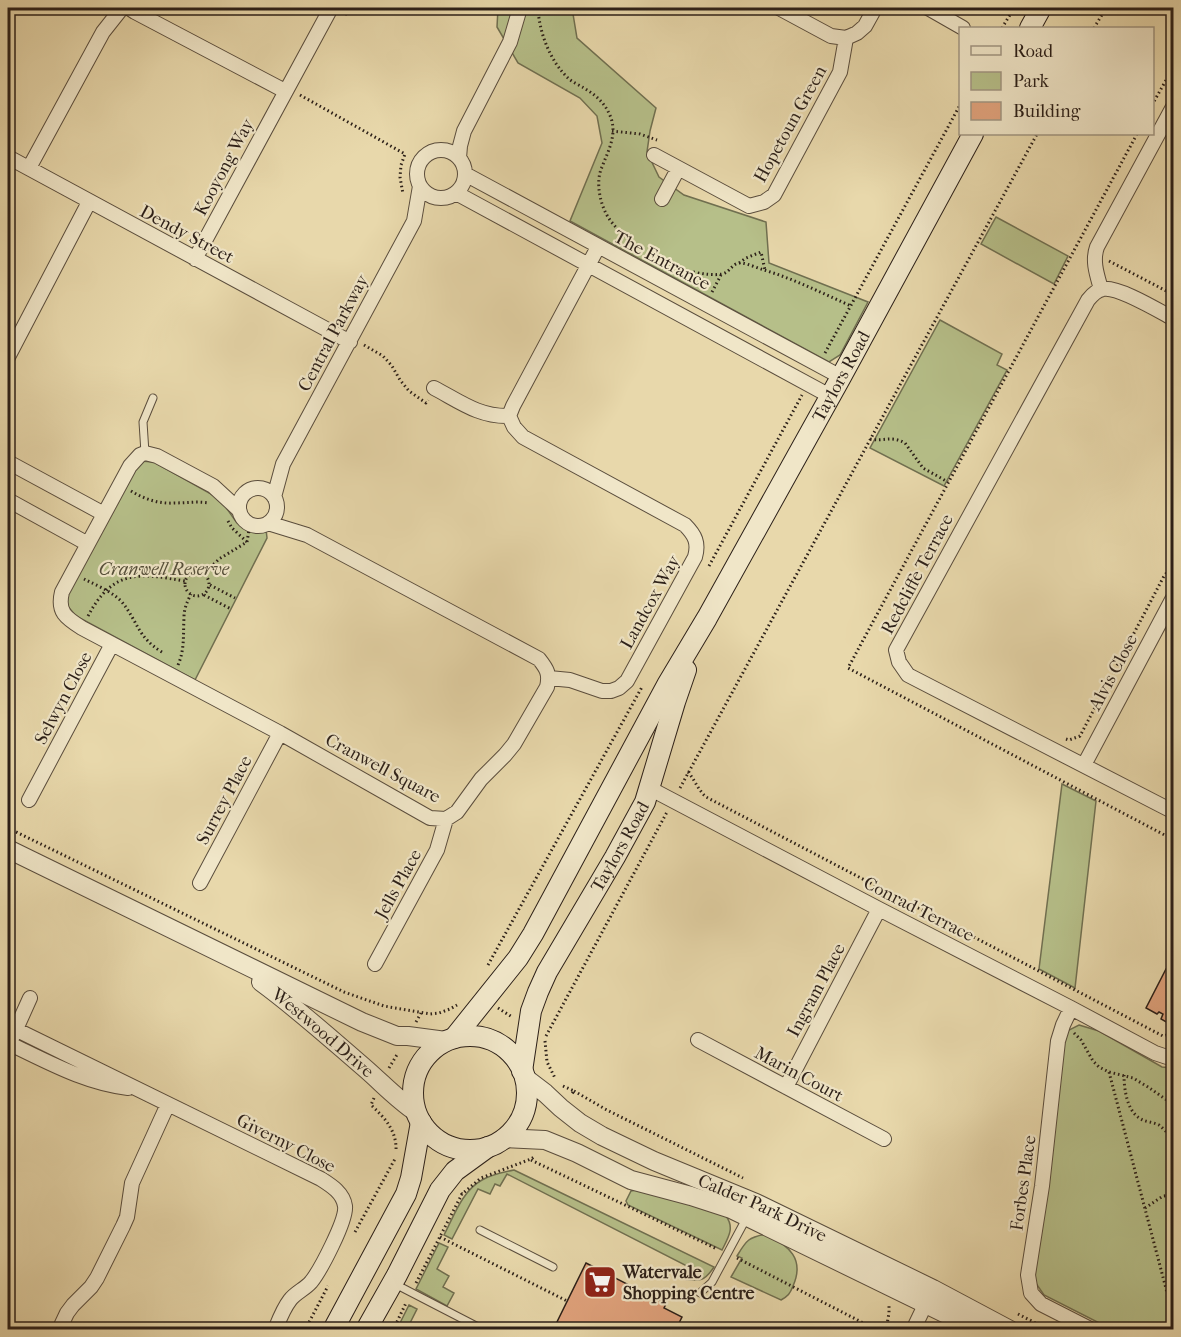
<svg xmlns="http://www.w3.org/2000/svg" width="1181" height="1337" viewBox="0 0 1181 1337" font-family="'IM FELL French Canon',serif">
	<rect width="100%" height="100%" fill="#e8d8ab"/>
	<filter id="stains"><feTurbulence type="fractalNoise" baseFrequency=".00333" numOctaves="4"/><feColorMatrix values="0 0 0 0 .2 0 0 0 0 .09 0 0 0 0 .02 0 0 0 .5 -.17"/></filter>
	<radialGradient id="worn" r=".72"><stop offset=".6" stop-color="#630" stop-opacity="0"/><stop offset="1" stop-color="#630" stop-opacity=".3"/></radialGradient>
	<path fill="#b6bf89" stroke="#706f50" stroke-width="1.5" d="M498 8H572L577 38 656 108 650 131 647 152 659 177 684 195 766 222 769 263 868 302 840 355 829 362 570 221 602 143 597 116 580 98 518 63 497 27Z
		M996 217 1068 256 1054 284 981 244Z
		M940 320 1002 354 997 365 1007 370 944 486 870 448Z
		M140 461 154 462 220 499 237 523 246 529 256 531 266 529 267 538 195 680 76 616 65 603V589Z
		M1062 784 1096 801 1075 988 1039 969Z
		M1079 1025 1099 1031 1162 1067 1173 1068V1329H1111L1044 1295 1035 1282 1033 1270 1062 1037 1069 1030Z
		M514 1170 714 1267C704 1282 700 1281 683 1279L689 1267 507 1174 500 1186 495 1184 490 1194 478 1189 452 1239 444 1235C454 1216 462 1191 482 1180 491 1175 504 1172 514 1170Z
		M636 1190 663 1195 726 1216C735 1228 728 1238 722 1250L628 1205 626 1201 631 1191Z
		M767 1234C789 1246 805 1259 793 1286 790 1294 788 1296 781 1300L731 1277 742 1258 737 1256C746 1241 748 1237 767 1234Z
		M439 1243 448 1247 437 1269 449 1276 443 1287 454 1293 447 1306 416 1289Z
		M409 1305 417 1309 407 1329H397Z"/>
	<path fill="#e0a27c" stroke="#2b1f18" stroke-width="1.5" d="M1166 969 1174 973V987L1171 992 1169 991 1168 992 1174 995V1007L1171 1011 1173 1013 1168 1023 1161 1019 1163 1014 1159 1012 1157 1014 1146 1008Z
		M586 1263 666 1304 664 1308 682 1317 677 1327 682 1330H553Z"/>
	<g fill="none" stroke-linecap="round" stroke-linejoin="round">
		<g stroke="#5a4d3d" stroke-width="9">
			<path id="service" d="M145 453 143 422 153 398
				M480 1230 553 1267
				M393 1283 484 1330
				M700 1293 712 1282 747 1217"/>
		</g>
		<g stroke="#5a4d3d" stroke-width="16">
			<path id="minor" d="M129 8 135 12 285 91
				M779 8 831 36 846 38 857 33 865 26 875 8
				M928 8 963 28
				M417 174a24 24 0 1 1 48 0a24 24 0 1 1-48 0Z
				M654 155 749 206 764 202 774 195 840 72 846 38
				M8 157 350 342
				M459 158 460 146 464 131 510 42 520 8
				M29 168 103 32 122 8
				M465 174 841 377
				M456 193 830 396
				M662 199 678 169
				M195 259 331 8
				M1101 289C1097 275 1092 261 1097 247L1174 105
				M1174 319C1159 311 1118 286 1103 289 1097 290 1092 295 1088 300L896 650 899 662 908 675 1174 812
				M8 357 89 202
				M434 388C459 401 479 417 509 416
				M8 462 104 514
				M239 507a19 19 0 1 1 38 0a19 19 0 1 1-38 0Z
				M274 497 283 464 414 221 420 186
				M8 500 88 544
				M239 510 213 486 157 456 145 453 140 455 130 466 62 592C57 612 66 618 82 628L280 733 430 818 446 819 457 812 481 779 505 755 514 744 547 687C550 674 547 669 539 659L307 535 268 523
				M549 678 570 680 602 691H611L619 688 627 681 695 557C699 543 695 535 685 525L523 437 514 427 509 416 513 406 598 247
				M1084 765 1174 596
				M649 788 879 909 1071 1008 1155 1053 1167 1057H1174
				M29 800 112 644
				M200 883 280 733
				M375 964 437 850 446 819
				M1071 1008 1063 1025 1058 1041 1042 1186 1028 1275 1031 1293 1041 1304 1092 1330
				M17 1030 321 1179C332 1186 343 1193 345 1206 347 1220 320 1271 311 1282 305 1289 295 1293 290 1300 283 1309 279 1320 275 1330
				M12 1038 30 998
				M698 1040 884 1139
				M10 1044C48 1062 85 1083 128 1088
				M786 1087 879 909
				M59 1330 67 1313 73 1305 91 1287 97 1278 123 1226 127 1217 132 1183 168 1104
				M913 1330 926 1303"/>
		</g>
		<g stroke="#5a4d3d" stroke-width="20">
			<g id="tertiary">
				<path d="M8 849 362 1022 397 1036H408L446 1041"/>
				<path id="s1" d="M261 982C298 1009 332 1040 367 1070 384 1085 398 1100 416 1112"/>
				<path id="s2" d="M524 1077 545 1093 561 1108 580 1123 602 1136 654 1161 756 1203 933 1289 1010 1330"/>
				<path d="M504 1138 545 1140 577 1153 631 1180 691 1196 731 1209 979 1330"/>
			</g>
		</g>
		<g stroke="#2b1f18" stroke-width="22">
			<g id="secondary">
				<path d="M1030 28 1041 8"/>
				<circle cx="470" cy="1093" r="57"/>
				<path id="s3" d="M454 1038 518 958 533 934 667 685 707 618 841 377 973 134"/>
				<path id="s4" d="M522 1071 531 1011 538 992 547 972 615 857 645 802 675 702 686 670"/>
				<path d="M333 1330 406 1194 411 1178 421 1122"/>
				<path d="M366 1330 397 1275 440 1190 455 1171 488 1147"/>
			</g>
		</g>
		<path stroke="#2b1f18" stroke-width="3" stroke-dasharray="1.5 3" stroke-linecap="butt" d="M538 8C539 32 550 61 568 78 572 82 579 85 584 88 596 95 606 104 611 118 617 136 608 151 602 167 595 182 600 206 610 220 618 231 629 240 639 250
			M345 15 349 8
			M1002 28 1014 8
			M1094 28 1106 8
			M300 95 405 154 401 165 400 177 403 194
			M1152 105 1174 66
			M612 131 640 134 657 140
			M1137 134 848 668 1174 840
			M1109 261 1174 295
			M663 263C677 269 708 277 722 274 731 272 732 262 742 263 749 264 757 268 764 270 794 279 822 293 851 306
			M739 263 746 258 761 252 765 270
			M712 292 721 275
			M364 345 383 356 392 366 400 380 409 391 426 403 428 400
			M825 353 960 105
			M870 439C883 442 891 435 905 443L923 468 948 482
			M131 491C144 499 159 504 174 503 186 503 197 501 209 503
			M228 521 232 528 247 542
			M247 542 250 524
			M709 566 802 395
			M185 584a12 12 0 1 1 24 0a12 12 0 1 1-24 0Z
			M204 574 219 559 247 542
			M84 579C96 585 111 591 121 601 138 621 137 637 162 652
			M210 585 235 598
			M204 595 231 609
			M88 616C113 569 139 573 185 581
			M178 665C185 649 183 634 184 617 184 609 187 602 191 594
			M1066 739 1069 740 1080 736 1164 576 1174 564
			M688 772C695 780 698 790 706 797L1163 1036 1174 1033
			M680 788 1037 134
			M8 828 344 992 384 1006 430 1014 439 1013 450 1009 457 1005
			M488 965 642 687
			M498 1008 512 1017
			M416 1022 421 1013
			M1074 1033 1081 1040 1093 1061 1099 1067 1109 1072 1133 1078 1148 1087 1174 1105
			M546 1036 667 812
			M545 1041 547 1062 555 1078
			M389 1068 398 1053
			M1109 1072 1174 1319
			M1124 1075C1124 1089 1127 1112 1141 1119 1146 1122 1153 1122 1159 1125 1164 1129 1168 1134 1174 1138
			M563 1086 574 1091 571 1095
			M574 1091 605 1109 743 1178
			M374 1098 371 1105C385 1118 397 1131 396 1151
			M531 1160 717 1249
			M461 1193 462 1194 481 1178 531 1159 534 1157
			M1145 1208 1163 1196 1174 1195
			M355 1232 396 1157
			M440 1237 567 1301
			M737 1258 877 1330
			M416 1283 462 1194
			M1018 1314 1049 1330
			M305 1330 328 1286
			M393 1330 406 1303
			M886 1330 889 1313V1304"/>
		<use href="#service" stroke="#f0e6c8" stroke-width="7"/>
		<use href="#minor" stroke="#f0e6c8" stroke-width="14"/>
		<use href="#tertiary" stroke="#f0e6c8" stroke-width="18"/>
		<use href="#secondary" stroke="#f0e6c8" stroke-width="20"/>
	</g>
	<defs>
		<g id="supermarket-square" transform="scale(1.725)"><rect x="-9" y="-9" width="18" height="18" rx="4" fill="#8f2418" stroke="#f0e6c8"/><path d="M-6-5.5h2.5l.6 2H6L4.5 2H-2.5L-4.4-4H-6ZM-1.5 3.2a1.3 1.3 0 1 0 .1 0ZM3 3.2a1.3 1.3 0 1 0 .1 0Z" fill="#fff"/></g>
	</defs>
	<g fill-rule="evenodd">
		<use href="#supermarket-square" x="600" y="1282"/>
	</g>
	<g text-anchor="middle" stroke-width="4.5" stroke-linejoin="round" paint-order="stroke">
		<g font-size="18" fill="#2b1f18" stroke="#f0e6c8">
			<text transform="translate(790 124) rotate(-61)" y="6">Hopetoun Green</text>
			<text transform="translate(224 167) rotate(-62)" y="6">Kooyong Way</text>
			<text transform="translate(187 234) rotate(28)" y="6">Dendy Street</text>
			<text transform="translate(662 260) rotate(28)" y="6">The Entrance</text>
			<text transform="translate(333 333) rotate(-62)" y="6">Central Parkway</text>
			<text dy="6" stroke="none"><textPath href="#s3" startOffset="768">Taylors Road</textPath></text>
			<text transform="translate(917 574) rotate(-62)" y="6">Redcliffe Terrace</text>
			<text transform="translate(650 602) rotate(-61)" y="6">Landcox Way</text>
			<text transform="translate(1113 672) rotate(-62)" y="6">Alvis Close</text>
			<text transform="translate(63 698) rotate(-62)" y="6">Selwyn Close</text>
			<text transform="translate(383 768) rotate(28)" y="6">Cranwell Square</text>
			<text transform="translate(224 800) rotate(-62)" y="6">Surrey Place</text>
			<text dy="6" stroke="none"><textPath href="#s4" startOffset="248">Taylors Road</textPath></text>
			<text transform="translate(398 884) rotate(-61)" y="6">Jells Place</text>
			<text transform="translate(919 909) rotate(27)" y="6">Conrad Terrace</text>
			<text transform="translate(816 990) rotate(-62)" y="6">Ingram Place</text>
			<text dy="6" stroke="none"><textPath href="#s1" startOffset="80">Westwood Drive</textPath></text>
			<text transform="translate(799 1074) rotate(28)" y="6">Marin Court</text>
			<text transform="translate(286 1143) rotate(27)" y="6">Giverny Close</text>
			<text transform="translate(1023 1183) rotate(-82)" y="6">Forbes Place</text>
			<text dy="6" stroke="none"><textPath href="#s2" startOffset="274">Calder Park Drive</textPath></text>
		</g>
		<g font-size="18" font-style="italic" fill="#554f3a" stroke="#f0e6c8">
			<text x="164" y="575">Cranwell Reserve</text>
		</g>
		<g font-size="18" font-weight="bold" fill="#2b1f18" stroke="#f0e6c8" text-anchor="start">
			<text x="623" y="1278">Watervale<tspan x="623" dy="21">Shopping Centre</tspan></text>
		</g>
	</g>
	<rect width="1181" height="1337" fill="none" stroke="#e8d8ab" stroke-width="30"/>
	<rect x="9" y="9" width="1163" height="1319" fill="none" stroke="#2b1f18" stroke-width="3"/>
	<rect x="15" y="15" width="1151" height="1307" fill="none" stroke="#2b1f18" stroke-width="1.5"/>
	<rect x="959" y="27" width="195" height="108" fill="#f0e6c8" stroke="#a19682" stroke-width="1.5"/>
	<rect x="971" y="46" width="30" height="9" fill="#f0e6c8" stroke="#a19682" stroke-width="1.5"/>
	<text x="1013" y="57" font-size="18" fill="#2b1f18">Road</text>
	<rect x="971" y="72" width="30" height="18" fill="#b6bf89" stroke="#a19682" stroke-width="1.5"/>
	<text x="1013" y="87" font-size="18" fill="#2b1f18">Park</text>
	<rect x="971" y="102" width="30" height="18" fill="#e0a27c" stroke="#a19682" stroke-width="1.5"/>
	<text x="1013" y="117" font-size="18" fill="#2b1f18">Building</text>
	<rect width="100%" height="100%" filter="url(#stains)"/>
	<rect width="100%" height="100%" fill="url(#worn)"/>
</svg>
